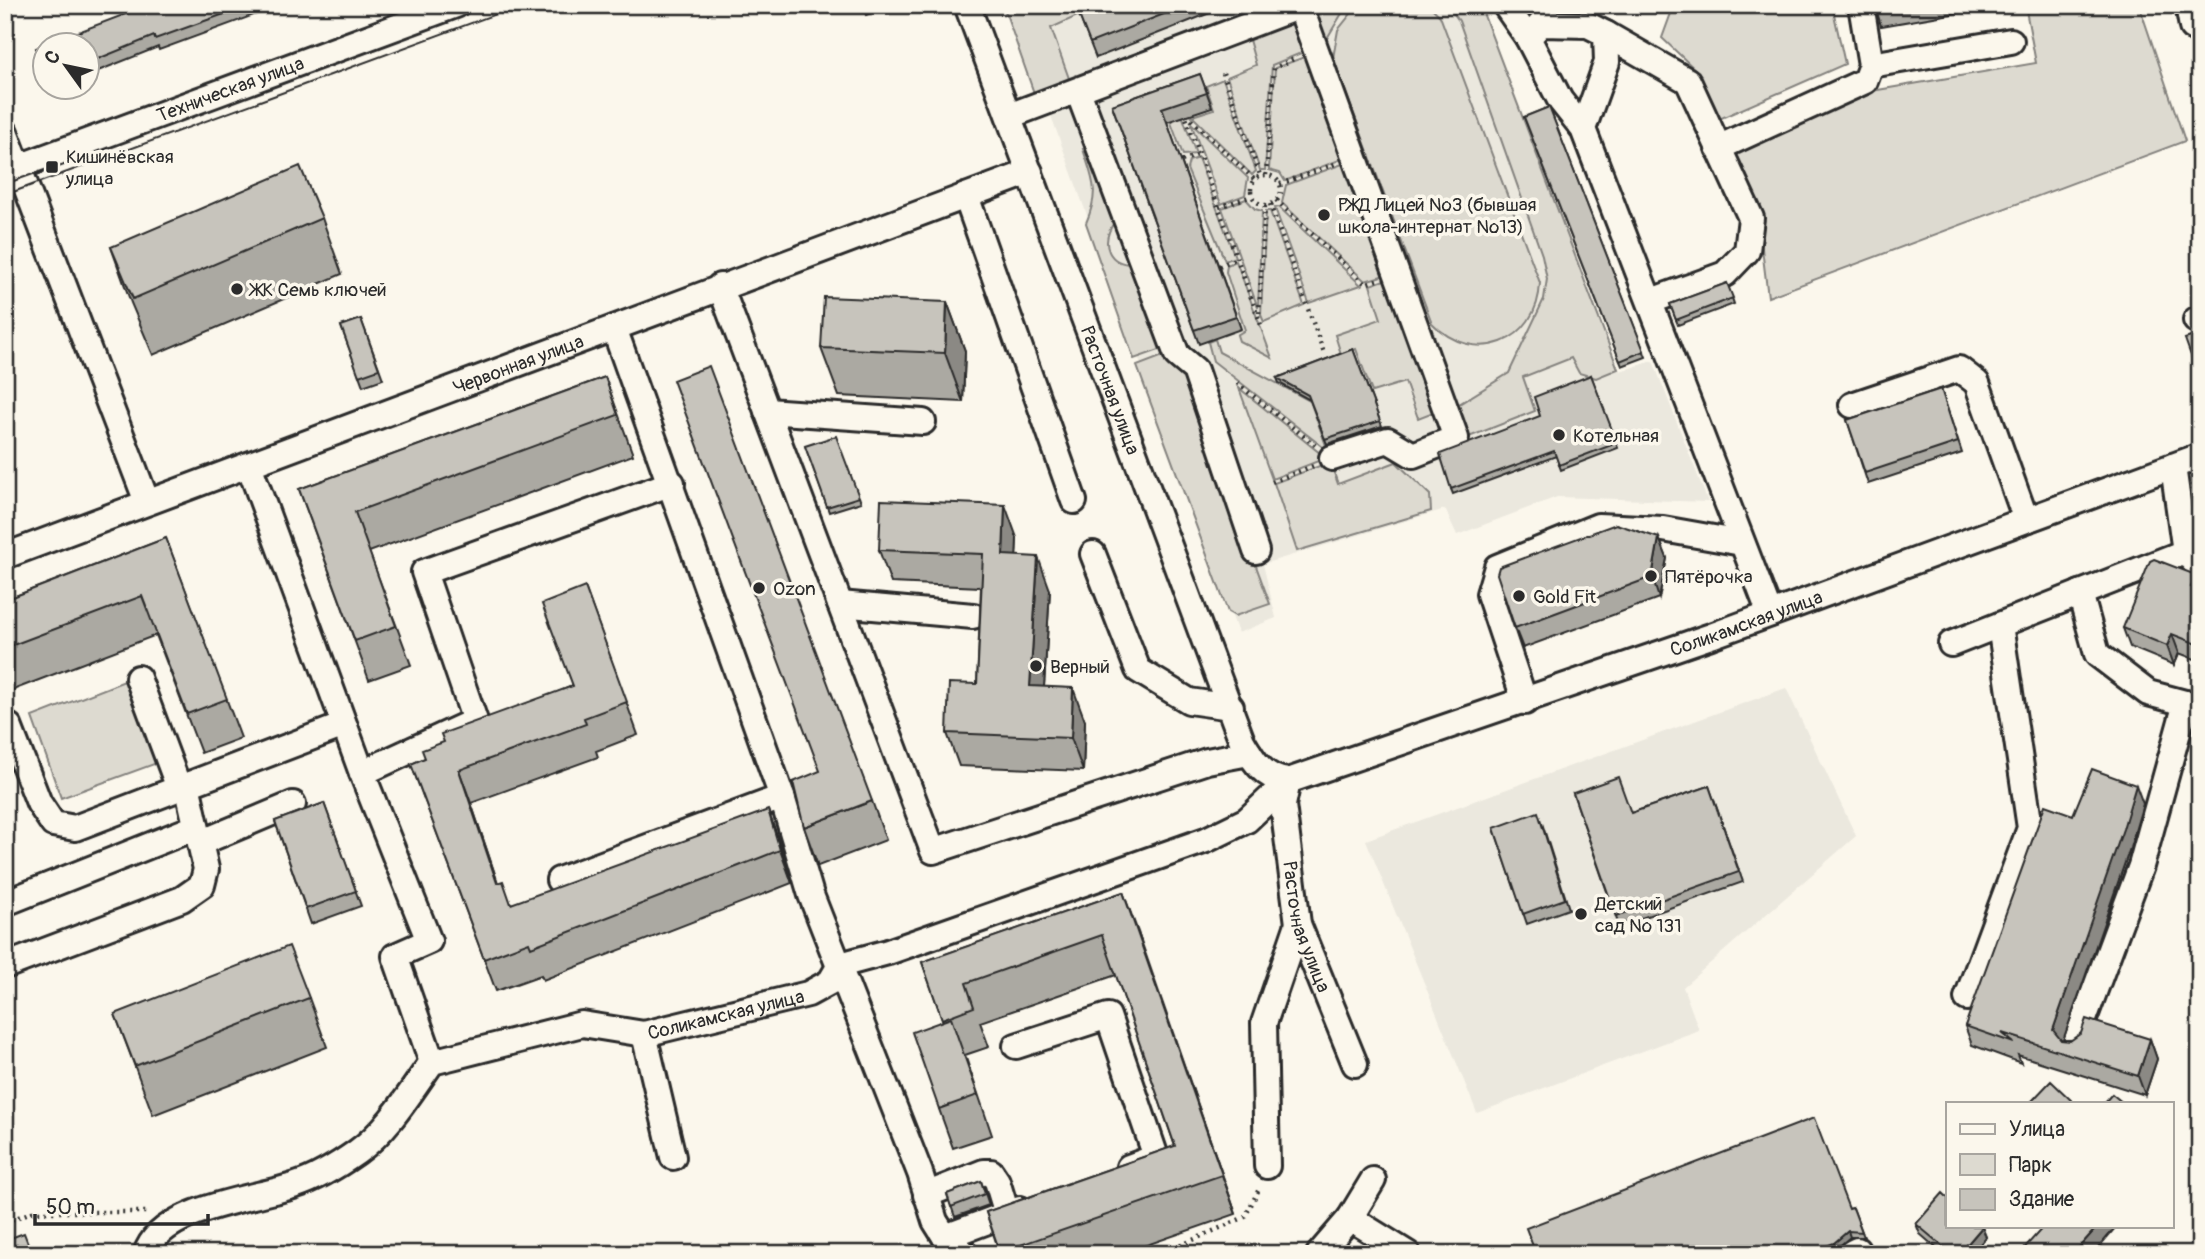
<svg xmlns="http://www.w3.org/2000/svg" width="2205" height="1259" viewBox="0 0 2205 1259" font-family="Pangolin,sans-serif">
	<rect width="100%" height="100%" fill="#fbf7ec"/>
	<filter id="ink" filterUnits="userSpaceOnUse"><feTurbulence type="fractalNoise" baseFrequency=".0143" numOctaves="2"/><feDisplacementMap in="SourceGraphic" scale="14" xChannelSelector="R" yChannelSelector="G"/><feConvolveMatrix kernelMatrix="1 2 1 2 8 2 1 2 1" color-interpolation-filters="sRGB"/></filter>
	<g filter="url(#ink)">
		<path fill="#ebe8de" d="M1011 5H1481L1620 371 1653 361 1708 502 1557 497 1457 535 1445 509 1263 564 1276 618 1238 633Z
			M1786 688 1856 836 1683 987 1699 1030 1477 1113 1366 840Z"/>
		<path fill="#dddad0" stroke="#84827e" stroke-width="2" d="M1003 5H1094L1095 8 1051 28 1071 84 1035 96Z
			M1313 5H1347L1326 40Z
			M1358 5H1429L1440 16 1540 283C1538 343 1474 367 1432 323L1333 58 1338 30Z
			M1448 5H1480L1618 369 1596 378 1579 373 1571 358 1523 377 1535 411 1469 437 1456 406 1509 373 1544 299 1547 279 1542 255 1459 21Z
			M1674 5H1832L1845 64 1717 120 1698 72 1662 38Z
			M2025 5H2139L2185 141 1768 297 1757 208 1733 153 1872 91 2036 63Z
			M1295 16 1306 51 1272 65 1265 170H1260L1227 77 1256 65 1248 36Z
			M1307 56 1342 159 1285 181 1280 173 1269 170 1275 68Z
			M1223 79 1256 171 1252 175 1192 116 1214 109 1206 86Z
			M1176 98 1196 154 1183 155 1163 101Z
			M1191 123 1248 178 1245 195 1221 204Z
			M1083 149H1088L1099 185H1107L1115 221C1099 244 1108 266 1137 264L1168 347 1134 359 1086 223C1100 191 1093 181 1083 149Z
			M1198 158 1235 257 1225 261 1187 169 1189 161Z
			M1345 163 1385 275 1365 281 1282 203 1286 185Z
			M1246 199 1255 209 1262 211 1258 308 1222 208Z
			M1279 207 1361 285 1309 303 1275 208Z
			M1266 211H1270L1304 305 1264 322 1261 315Z
			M1236 261 1272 358 1239 341 1237 335 1245 330 1226 272 1227 265Z
			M1387 279 1436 411 1418 418 1405 382 1372 392 1356 349 1341 354 1335 335 1381 319 1370 285Z
			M1215 339 1219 352 1310 401 1328 451 1213 361 1208 342Z
			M1171 353 1184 371 1270 604 1235 616 1228 612 1137 366Z
			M1239 388 1326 458 1272 479Z
			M1330 462 1338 484 1396 462 1430 495 1431 511 1297 551 1274 483Z
			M127 680 157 763 61 798 32 717Z"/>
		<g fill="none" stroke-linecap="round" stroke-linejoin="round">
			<g stroke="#2b2b2b" stroke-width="30">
				<g id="minor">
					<path id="s1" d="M967 5 1242 741C1253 760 1264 779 1288 781L1711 636 2200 456"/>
					<path d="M1505 5 1528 38"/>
					<path d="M2188 5 2192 27 2200 31"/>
					<path d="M1606 34 1688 81 1751 218 1747 251 1725 274 1651 301"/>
					<path d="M1871 65 2011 41"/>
					<path d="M1078 91 1177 355 1195 370 1256 551"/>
					<path d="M1009 116 1300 6 1456 438 1413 455 1388 440 1332 458"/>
					<path d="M1583 129 1560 100 1528 38 1541 24 1588 25 1606 34 1607 62 1583 129 1770 614"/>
					<path d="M5 132 147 502"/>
					<path d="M1718 148 1865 81 1871 65 1861 5"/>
					<path id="s2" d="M5 172 456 5"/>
					<path d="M966 196 1074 501"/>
					<path d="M720 286 933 851 1207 761 1249 753"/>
					<path d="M2196 320 2200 319"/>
					<path d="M614 328 782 797"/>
					<path d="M1852 405 1959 369 1977 383 2026 520"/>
					<path d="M767 411 923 422"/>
					<path d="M249 465 362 773 429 941 395 956 432 1062"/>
					<path d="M2173 466 2185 552 2200 568"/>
					<path d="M1093 554 1138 670 1189 701 1231 707"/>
					<path id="s3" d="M5 556 1030 172"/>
					<path d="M2080 593 2097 654 2148 693 2200 707"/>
					<path d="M840 604 973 616"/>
					<path d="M1951 644 2185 552"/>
					<path d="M138 678 179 788"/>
					<path d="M1525 702 1489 594 1497 567 1598 526 1663 529 1742 543"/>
					<path d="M9 726 39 803 53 824 75 828 344 725"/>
					<path d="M362 773 475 721 424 572 672 483"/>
					<path id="s4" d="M1288 781 1283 805 1298 924 1355 1064"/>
					<path d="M200 843 293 804"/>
					<path d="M559 880 782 797 811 895 920 1173 935 1221 945 1237 1020 1209"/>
					<path d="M5 903 196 827"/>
					<path d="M5 966 182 899 202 885 206 869 187 785"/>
					<path d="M1967 998 2030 828 2000 625"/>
					<path d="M644 1034 673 1157"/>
					<path d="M1016 1046 1108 1016 1156 1157 1129 1167"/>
					<path d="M2074 1046 2141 866 2186 703"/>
					<path d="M1267 1166 1264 1023 1298 924"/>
					<path d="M926 1195 984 1172H991L997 1181 1007 1214"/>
					<path d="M1350 1218 1408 1254"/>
					<path d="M945 1237 965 1254"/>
					<path id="s5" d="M146 1254C160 1207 255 1199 296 1185 315 1179 340 1164 357 1152 388 1130 410 1093 432 1062L582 1024 644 1034 808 994 830 982 840 965 888 952 1206 840 1247 820 1288 781"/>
					<path d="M1319 1254 1350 1218 1373 1180"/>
					<path d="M1849 1254 1857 1250"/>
				</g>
			</g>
			<path stroke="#2b2b2b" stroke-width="4.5" stroke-dasharray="2 5" stroke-linecap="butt" d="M1223 73 1260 175
				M1184 112 1261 325
				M1186 115 1255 180
				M1182 161 1200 154
				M64 175 70 194
				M1266 175 1274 68 1296 58
				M1251 190a15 15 0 1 1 30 0a15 15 0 1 1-30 0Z
				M1280 184 1335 164
				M1276 200 1365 284 1377 280
				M1270 204 1324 353
				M1219 207 1252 196
				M1219 266 1238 258
				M1259 313 1265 205
				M1237 383 1316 446
				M1272 482 1313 466
				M5 1222 32 1212H150
				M1161 1254 1245 1217 1260 1187"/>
			<use href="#minor" stroke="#fbf7ec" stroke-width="24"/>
			<path stroke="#2b2b2b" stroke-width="2" d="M5 184 53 167
				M5 195 520 5"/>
		</g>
		<path fill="#aba9a2" stroke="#2b2b2b" stroke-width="2" d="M138 5H281L159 50 158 47 88 75V46L139 9Z
			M862 5H893L866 15Z
			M1075 5H1230L1096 58Z
			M1608 5H1656V10Z
			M1875 5H2003L1881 26Z
			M1200 74 1212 107 1167 122 1241 329 1199 344 1112 105Z
			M1549 107 1646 357 1622 366 1524 117Z
			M322 218 342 274 153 355 131 303 111 247Z
			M1727 283 1734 304 1678 325 1670 304Z
			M947 302 965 351 963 402 839 396 821 348Z
			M361 319 383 379 363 386 341 326Z
			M1353 349 1382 426 1327 444 1310 400 1279 383 1277 378Z
			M1591 375 1618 448 1561 470 1556 456 1453 494 1451 489Z
			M605 377 633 455 369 552 411 665 369 680 299 489Z
			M1941 389 1962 453 1868 484 1847 420Z
			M805 446 859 497 861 502 829 512Z
			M166 538 241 738 201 753 156 635 5 693V600Z
			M1017 538 1016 556 1050 590 1044 686 1085 721 1083 771 959 766 947 733 977 684 981 587 891 583 879 550Z
			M1659 538 1667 558 1659 598 1523 648 1515 628Z
			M2196 575 2200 586V661L2179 653 2174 665 2130 647 2123 628Z
			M585 587 638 735 596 751 598 757 471 803 498 883 511 904 780 843 792 883 543 980 541 975 496 991 411 764 425 758 444 742 572 686Z
			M1709 786 1743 882 1619 926 1573 793 1631 813Z
			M872 801 886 840 818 866 804 827Z
			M324 803 361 906 311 924 275 821Z
			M2143 804 2130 848 2063 1040 2150 1039 2157 1059 2145 1095 2018 1055 2021 1063 1972 1045 1965 1026 2073 815Z
			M1542 823 1569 909 1527 924 1494 828Z
			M1123 892 1236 1214 1121 1254H1000L986 1212 1175 1146 1116 975 980 1022 989 1047 965 1055 992 1135 953 1148 939 1109 943 1021 922 962Z
			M309 998 327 1047 153 1115 115 1014Z
			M981 1181 989 1205 955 1217 947 1194Z
			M1853 1208 1864 1237H1850L1836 1249 1822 1254H1536L1849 1209Z
			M1916 1224 1982 1227 1986 1237 1972 1254H1943L1920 1234Z"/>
		<path fill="#8b8984" stroke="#2b2b2b" stroke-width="2" d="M947 302 965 351 963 402 945 353Z
			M1005 505 1017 538 1015 588 1003 555Z
			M1659 538 1667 558 1659 598 1652 577Z
			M1038 557 1050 590 1042 719 1030 686Z
			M2196 575 2200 586V600L2191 587Z
			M2172 634 2179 653 2174 665 2167 646Z
			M1073 688 1085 721 1083 771 1071 738Z
			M459 770 471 803 509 916 497 883Z
			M2136 785 2143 804 2130 848 2060 1049 2053 1030Z
			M768 810 780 843 792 883 780 850Z
			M1123 892 1138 932 1236 1214 1222 1175Z
			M2150 1039 2157 1059 2145 1095 2138 1076Z
			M2098 1226H2114L2115 1228 2093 1254H2073Z
			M1982 1227 1986 1237 1972 1254H1959Z
			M1848 1231 1850 1237 1836 1249 1834 1243Z"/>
		<path fill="#c7c4bc" stroke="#2b2b2b" stroke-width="2" d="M138 5H249L155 39 154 36 88 63V46H46V73L36 48 139 9Z
			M1075 5H1187L1090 43Z
			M1875 5H1909L1876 11Z
			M1200 74 1207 93 1162 108 1236 316 1194 330 1112 105Z
			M1549 107 1644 351 1620 361 1524 117Z
			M300 166 322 218 133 299 111 247Z
			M1727 283 1733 298 1676 320 1670 304Z
			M824 297 947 302 945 353 821 348Z
			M361 319 379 369 359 376 341 326Z
			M2200 334V381L2185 339Z
			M1353 349 1380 421 1325 439 1308 395 1277 378Z
			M709 366 872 801 804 827 793 782 820 771 673 380Z
			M1591 375 1617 443 1559 465 1554 451 1451 489 1440 454 1540 416 1534 397Z
			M605 377 618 415 355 512 396 626 355 641 299 489Z
			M1941 389 1958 442 1865 473 1847 420Z
			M836 436 859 497 827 507 805 446Z
			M881 500 1005 505 1003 555 1038 557 1030 686 1073 688 1071 738 947 733 949 683 977 684 983 554 879 550Z
			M1616 524 1659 538 1652 577 1515 628 1497 574 1499 567Z
			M166 538 227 699 187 714 142 596 5 648V600Z
			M2154 559 2196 575 2191 587 2200 591V645L2172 634 2167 646 2123 628 2150 561Z
			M585 587 627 702 584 718 586 724 459 770 497 883 503 881 511 904 768 810 780 850 531 947 529 942 484 959 411 764 425 758 422 750 444 742 441 734 573 686 542 604Z
			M2092 769 2136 785 2123 829 2053 1030 2061 1040 2070 1041 2081 1033 2086 1019 2150 1039 2138 1076 2002 1033 2014 1043 1965 1026 2045 805 2073 815Z
			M1618 777 1631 813 1709 786 1739 872 1616 916 1573 793Z
			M324 803 356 891 306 909 275 821Z
			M1538 812 1565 899 1523 914 1494 828Z
			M1123 892 1222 1175 1000 1252 986 1212 1175 1146 1102 935 966 983 974 1007 942 1019 922 962Z
			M289 946 309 998 135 1066 115 1014Z
			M951 1018 978 1095 939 1109 912 1032Z
			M2051 1081 2074 1103H2030Z
			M2112 1094 2123 1103H2104Z
			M1814 1118 1849 1209 1853 1208 1862 1232 1848 1231 1834 1243 1806 1254H1536L1526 1228Z
			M981 1181 985 1194 951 1207 947 1194Z
			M1943 1193 1948 1198V1226H1981L1982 1227 1959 1254H1952L1916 1224Z
			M2044 1226H2098L2073 1254H2019Z
			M24 1233 32 1254H5V1240Z"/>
	</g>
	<g fill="#2b2b2b" stroke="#fbf7ec" stroke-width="2.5">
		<rect x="45" y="160" width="14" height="14" rx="3.5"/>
		<circle cx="1324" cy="215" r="7"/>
		<circle cx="237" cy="289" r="7"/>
		<circle cx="1559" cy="435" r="7"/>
		<circle cx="1651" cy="576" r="7"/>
		<circle cx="759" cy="588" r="7"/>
		<circle cx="1519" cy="596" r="7"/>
		<circle cx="1036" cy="666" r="7"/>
		<circle cx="1581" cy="914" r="7"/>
	</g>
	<g text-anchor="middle" stroke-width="7" stroke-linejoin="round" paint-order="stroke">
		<g font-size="19" fill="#2b2b2b" stroke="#fbf7ec">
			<text dy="7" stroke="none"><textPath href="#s2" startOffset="240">Техническая улица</textPath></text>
			<text dy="7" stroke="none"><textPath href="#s3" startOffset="548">Червонная улица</textPath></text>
			<text dy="7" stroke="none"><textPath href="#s1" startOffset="411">Расточная улица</textPath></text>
			<text dy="7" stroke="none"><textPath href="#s1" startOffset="1334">Соликамская улица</textPath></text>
			<text dy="7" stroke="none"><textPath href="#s4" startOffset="149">Расточная улица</textPath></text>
			<text dy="7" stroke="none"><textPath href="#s5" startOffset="660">Соликамская улица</textPath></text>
		</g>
		<g font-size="19" fill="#2b2b2b" stroke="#fbf7ec" text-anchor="start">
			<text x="66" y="163">Кишинёвская<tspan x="66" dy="22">улица</tspan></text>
			<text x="1338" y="211">РЖД Лицей №3 (бывшая<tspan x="1338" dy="22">школа-интернат №13)</tspan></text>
			<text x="251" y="296">ЖК Семь ключей</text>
			<text x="1573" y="442">Котельная</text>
			<text x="1665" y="583">Пятёрочка</text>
			<text x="773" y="595">Ozon</text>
			<text x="1533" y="603">Gold Fit</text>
			<text x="1050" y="673">Верный</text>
			<text x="1595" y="910">Детский<tspan x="1595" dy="22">сад № 131</tspan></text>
		</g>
	</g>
	<rect width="2205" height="1259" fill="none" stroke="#fbf7ec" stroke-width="28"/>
	<rect x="14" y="14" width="2177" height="1231" fill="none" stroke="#2b2b2b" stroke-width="2.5" filter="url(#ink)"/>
	<rect x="1946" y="1102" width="228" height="126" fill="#fbf7ec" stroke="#a8a59f" stroke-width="2"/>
	<rect x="1960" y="1124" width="35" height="10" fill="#fbf7ec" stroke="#a8a59f" stroke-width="2"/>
	<text x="2009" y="1136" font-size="21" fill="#2b2b2b">Улица</text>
	<rect x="1960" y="1154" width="35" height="21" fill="#dddad0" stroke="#a8a59f" stroke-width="2"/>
	<text x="2009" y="1172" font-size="21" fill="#2b2b2b">Парк</text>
	<rect x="1960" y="1189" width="35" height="21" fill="#c7c4bc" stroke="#a8a59f" stroke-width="2"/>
	<text x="2009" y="1206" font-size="21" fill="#2b2b2b">Здание</text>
	<g transform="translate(66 66) rotate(303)"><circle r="33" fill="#fbf7ec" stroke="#a8a59f" stroke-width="2"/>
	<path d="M0-5L12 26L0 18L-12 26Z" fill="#2b2b2b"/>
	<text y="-10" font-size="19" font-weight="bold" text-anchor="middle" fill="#2b2b2b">С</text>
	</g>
	<path d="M35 1214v10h173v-10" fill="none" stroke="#2b2b2b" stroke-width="3.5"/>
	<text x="46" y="1214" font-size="21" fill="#2b2b2b" stroke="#fbf7ec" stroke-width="5" paint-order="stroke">50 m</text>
</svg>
